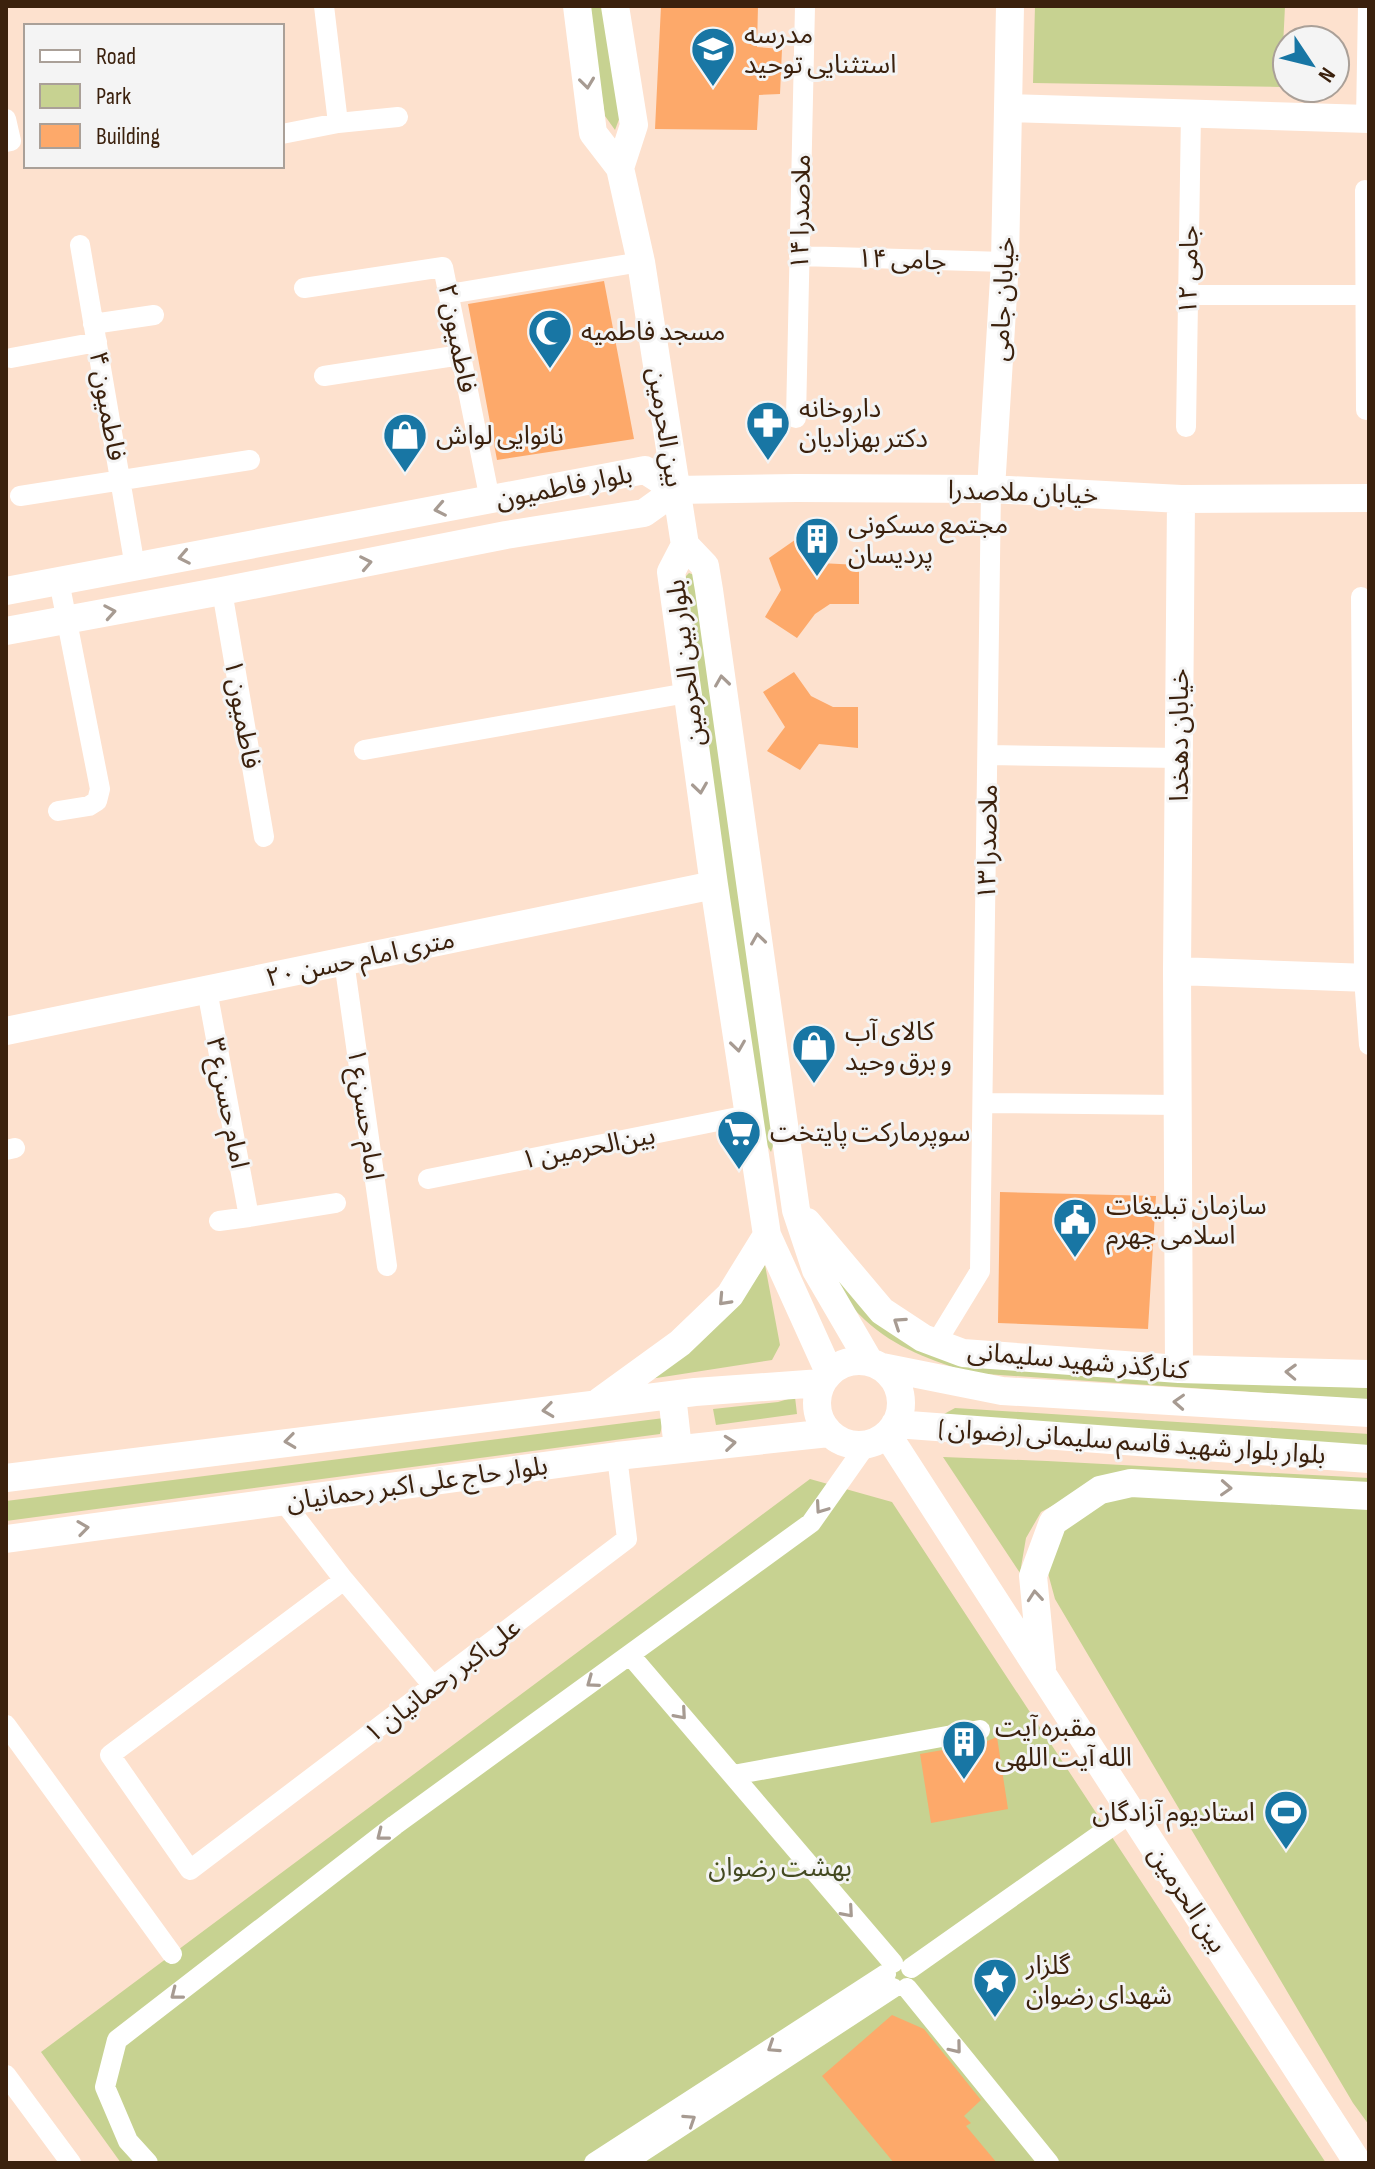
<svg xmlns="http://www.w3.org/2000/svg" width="1375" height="2169" viewBox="0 0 1375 2169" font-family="'Sofia Sans Condensed','Noto Sans Arabic',sans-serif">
	<rect width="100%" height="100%" fill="#fde1ce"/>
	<path fill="#c7d291" d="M588 6H606L621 114 615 130 605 116Z
		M1035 6H1285L1281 87 1033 83Z
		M689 573 697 576 777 1133 771 1152 761 1135 683 579Z
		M817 1255 925 1346 1154 1376 1369 1388V1400L971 1373C933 1361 895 1348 865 1320 845 1302 831 1277 817 1255Z
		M765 1265 780 1345 772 1360 650 1379 737 1307Z
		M795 1397 797 1414 716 1425 713 1409 778 1402Z
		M955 1408 1369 1434V1450L944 1414Z
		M664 1418 660 1434 6 1521V1501Z
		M943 1457 1047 1461 1369 1478V1488L1095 1483 1041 1512 1026 1538 1020 1573Z
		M810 1479 892 1502 1326 2163H121L41 2052Z
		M1105 1495 1369 1501V2125L1353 2103 1055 1599 1046 1566 1064 1530Z"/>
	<path fill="#fda96a" d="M661 6H758L757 47 782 49 780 94 759 95 757 130 655 129Z
		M604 281 634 439 497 460 468 304Z
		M802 535 820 563 859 565V604H830L815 614 797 638 765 617 781 590 769 558Z
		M794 672 811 696 833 707H858V748L819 744 800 770 767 751 785 727 763 692Z
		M1000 1192 1156 1196 1148 1329 998 1323Z
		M997 1737 1008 1809 931 1823 920 1754 982 1743Z
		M892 2015 924 2029 981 2100 964 2116 971 2123 966 2126 997 2163H894L822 2076Z"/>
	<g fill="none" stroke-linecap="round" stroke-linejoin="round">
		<path stroke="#fff" stroke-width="20" d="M324 6 338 123
			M6 119 11 141 6 142
			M1366 119 1368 6
			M282 134 338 123 398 117
			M1365 190 1366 410
			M80 245 135 567
			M799 256 1005 262
			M304 288 443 267 490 500
			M449 294 641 262
			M1187 295H1366
			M93 324 154 315
			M11 358 97 342
			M324 376 461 355
			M796 418 805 6
			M1186 427 1191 113
			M20 496 250 460
			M222 591 264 837
			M1361 597 1364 978 1369 1045
			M364 750 687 693
			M988 755 1179 758
			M58 811 89 806 97 801 100 789 59 581
			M344 961 387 1266
			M207 990 249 1217 336 1203
			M984 1103 1178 1105
			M6 1150 15 1148
			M428 1179 748 1115
			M219 1221 249 1217
			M936 1343 980 1271 991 489
			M283 1501 344 1580 434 1687
			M344 1580 110 1755 190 1870 627 1539 617 1456
			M630 1655 893 1963
			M6 1725 172 1954
			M733 1775 980 1730
			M911 1968 1132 1812
			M907 1988 1049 2163
			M6 2075 71 2163
			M148 2163 128 2141 105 2087 117 2040 395 1825 811 1523 866 1445
			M594 2163 886 1974
			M625 2163 893 1988"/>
		<path stroke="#fff" stroke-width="28" d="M577 6 593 133 620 168 641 262 685 545
			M615 6 634 125 620 168
			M1009 108 1369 119
			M991 489 1005 262 1010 6
			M676 490 796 488 991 489 1181 499 1369 498
			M685 545 671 572 714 885 767 1235 829 1372
			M685 545 705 566 709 590 796 1210 816 1270 869 1361
			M6 591 645 470 676 490
			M6 631 222 591 506 535 644 513 676 490
			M1177 971 1369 978
			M6 1031 714 885
			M807 1222 882 1311 923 1338 963 1353 1179 1369 1369 1374
			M817 1403a42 42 0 1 1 84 0a42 42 0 1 1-84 0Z
			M882 1367 1002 1391 1369 1413
			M1179 1369 1177 971 1181 499
			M672 1395 678 1449
			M600 1401 680 1343 730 1295 767 1235
			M895 1424 1369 1459
			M887 1434 1358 2163
			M6 1478 695 1392 821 1383
			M6 1539 617 1456 829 1433
			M1042 1668 1033 1576 1053 1522 1100 1490 1131 1483 1369 1496"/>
	</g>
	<defs><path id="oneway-chevron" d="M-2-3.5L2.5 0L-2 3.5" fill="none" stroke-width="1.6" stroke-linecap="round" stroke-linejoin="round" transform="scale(2)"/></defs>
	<g stroke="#a79b92">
		<use href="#oneway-chevron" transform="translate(587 83) rotate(83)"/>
		<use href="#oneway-chevron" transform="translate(440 509) rotate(169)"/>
		<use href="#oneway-chevron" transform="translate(184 557) rotate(169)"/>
		<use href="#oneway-chevron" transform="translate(366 563) rotate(-11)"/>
		<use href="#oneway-chevron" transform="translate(110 612) rotate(-10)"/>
		<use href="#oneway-chevron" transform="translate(722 681) rotate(-98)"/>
		<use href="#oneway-chevron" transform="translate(700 788) rotate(82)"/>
		<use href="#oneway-chevron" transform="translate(758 939) rotate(-98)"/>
		<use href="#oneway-chevron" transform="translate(738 1046) rotate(82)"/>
		<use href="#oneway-chevron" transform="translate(724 1300) rotate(133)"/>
		<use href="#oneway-chevron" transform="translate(899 1323) rotate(-146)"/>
		<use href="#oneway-chevron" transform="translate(1291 1372) rotate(-178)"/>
		<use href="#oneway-chevron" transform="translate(1179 1402) rotate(-177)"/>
		<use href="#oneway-chevron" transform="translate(548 1410) rotate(173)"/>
		<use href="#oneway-chevron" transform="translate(290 1441) rotate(173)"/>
		<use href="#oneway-chevron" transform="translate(730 1443) rotate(-6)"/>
		<use href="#oneway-chevron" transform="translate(1226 1488) rotate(3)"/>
		<use href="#oneway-chevron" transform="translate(821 1508) rotate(125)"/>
		<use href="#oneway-chevron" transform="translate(83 1528) rotate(-8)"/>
		<use href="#oneway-chevron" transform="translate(1035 1596) rotate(-95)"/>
		<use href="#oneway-chevron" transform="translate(592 1682) rotate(144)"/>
		<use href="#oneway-chevron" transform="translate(681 1714) rotate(49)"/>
		<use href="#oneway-chevron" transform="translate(382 1835) rotate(142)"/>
		<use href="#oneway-chevron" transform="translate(848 1912) rotate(49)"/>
		<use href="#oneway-chevron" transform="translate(176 1994) rotate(142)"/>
		<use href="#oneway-chevron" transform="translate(773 2047) rotate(147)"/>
		<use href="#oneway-chevron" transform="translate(956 2048) rotate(51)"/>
		<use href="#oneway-chevron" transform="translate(690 2120) rotate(-33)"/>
	</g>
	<defs>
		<g id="school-pin" transform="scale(2.3)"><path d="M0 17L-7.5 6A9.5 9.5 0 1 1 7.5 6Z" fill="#1876a4" stroke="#f4f4f4"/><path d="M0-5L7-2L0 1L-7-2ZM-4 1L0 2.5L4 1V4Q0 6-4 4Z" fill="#fff"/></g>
		<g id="mosque-pin" transform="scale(2.3)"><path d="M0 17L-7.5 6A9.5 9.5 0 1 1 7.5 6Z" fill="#1876a4" stroke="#f4f4f4"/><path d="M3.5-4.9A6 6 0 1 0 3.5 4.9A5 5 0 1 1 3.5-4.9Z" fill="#fff"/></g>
		<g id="pharmacy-pin" transform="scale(2.3)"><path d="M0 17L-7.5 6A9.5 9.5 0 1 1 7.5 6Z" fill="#1876a4" stroke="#f4f4f4"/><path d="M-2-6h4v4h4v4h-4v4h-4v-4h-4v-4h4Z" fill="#fff"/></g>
		<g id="shop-pin" transform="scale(2.3)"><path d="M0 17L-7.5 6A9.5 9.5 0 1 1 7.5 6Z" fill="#1876a4" stroke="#f4f4f4"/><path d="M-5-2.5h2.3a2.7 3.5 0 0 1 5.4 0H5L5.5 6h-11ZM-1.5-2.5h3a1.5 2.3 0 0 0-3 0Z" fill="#fff"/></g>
		<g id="building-pin" transform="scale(2.3)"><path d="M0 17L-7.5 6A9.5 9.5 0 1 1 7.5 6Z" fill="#1876a4" stroke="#f4f4f4"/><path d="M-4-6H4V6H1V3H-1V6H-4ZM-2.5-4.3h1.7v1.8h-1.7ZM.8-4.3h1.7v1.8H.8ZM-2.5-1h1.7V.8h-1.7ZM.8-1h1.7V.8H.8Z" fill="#fff"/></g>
		<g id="supermarket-pin" transform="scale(2.3)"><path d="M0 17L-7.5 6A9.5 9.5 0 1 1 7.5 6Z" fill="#1876a4" stroke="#f4f4f4"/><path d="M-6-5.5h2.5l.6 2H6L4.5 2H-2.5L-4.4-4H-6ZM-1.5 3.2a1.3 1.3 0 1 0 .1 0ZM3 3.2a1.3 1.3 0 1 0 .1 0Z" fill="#fff"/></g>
		<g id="civic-pin" transform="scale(2.3)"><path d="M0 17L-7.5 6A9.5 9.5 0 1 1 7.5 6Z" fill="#1876a4" stroke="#f4f4f4"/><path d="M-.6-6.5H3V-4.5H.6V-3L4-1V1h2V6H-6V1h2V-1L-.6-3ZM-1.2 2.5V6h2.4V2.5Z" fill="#fff"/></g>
		<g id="stadium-pin" transform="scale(2.3)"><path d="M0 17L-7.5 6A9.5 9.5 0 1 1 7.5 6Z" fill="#1876a4" stroke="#f4f4f4"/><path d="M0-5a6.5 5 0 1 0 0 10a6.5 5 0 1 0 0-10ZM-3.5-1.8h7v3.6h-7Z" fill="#fff"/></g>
		<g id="sight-pin" transform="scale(2.3)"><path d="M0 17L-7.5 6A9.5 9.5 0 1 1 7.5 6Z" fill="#1876a4" stroke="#f4f4f4"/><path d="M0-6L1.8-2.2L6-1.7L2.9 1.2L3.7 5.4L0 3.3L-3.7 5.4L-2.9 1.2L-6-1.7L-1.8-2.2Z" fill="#fff"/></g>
	</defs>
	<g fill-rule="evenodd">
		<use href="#school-pin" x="713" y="49"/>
		<use href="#mosque-pin" x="550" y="331"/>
		<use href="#pharmacy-pin" x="768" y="423"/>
		<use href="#shop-pin" x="405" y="435"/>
		<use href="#building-pin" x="817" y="539"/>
		<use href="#shop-pin" x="814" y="1046"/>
		<use href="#supermarket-pin" x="739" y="1132"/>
		<use href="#civic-pin" x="1075" y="1220"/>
		<use href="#building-pin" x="964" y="1742"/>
		<use href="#stadium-pin" x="1286" y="1812"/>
		<use href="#sight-pin" x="995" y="1980"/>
	</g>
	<g text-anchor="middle" stroke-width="6" stroke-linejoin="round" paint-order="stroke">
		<g font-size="26" fill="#3b210d" stroke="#f4f4f4" text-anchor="start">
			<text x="744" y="43">مدرسه<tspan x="744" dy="30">استثنایی توحید</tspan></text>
			<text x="581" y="340">مسجد فاطمیه</text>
			<text x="799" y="417">داروخانه<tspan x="799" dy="30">دکتر بهزادیان</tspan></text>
			<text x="436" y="444">نانوایی لواش</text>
			<text x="848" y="533">مجتمع مسکونی<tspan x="848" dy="30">پردیسان</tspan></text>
			<text x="845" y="1040">کالای آب<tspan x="845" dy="30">و برق وحید</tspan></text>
			<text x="770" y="1141">سوپرمارکت پایتخت</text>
			<text x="1106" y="1214">سازمان تبلیغات<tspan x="1106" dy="30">اسلامی جهرم</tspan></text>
			<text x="995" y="1736">مقبره آیت<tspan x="995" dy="30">الله آیت اللهی</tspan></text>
			<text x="1255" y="1821" text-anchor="end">استادیوم آزادگان</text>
			<text x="1026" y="1974">گلزار<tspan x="1026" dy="30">شهدای رضوان</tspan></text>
		</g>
		<g font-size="26" fill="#3b210d" stroke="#f4f4f4">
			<text transform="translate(800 212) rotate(-89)" y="9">ملاصدرا ۱۴</text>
			<text transform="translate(902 259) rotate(2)" y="9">جامی ۱۴</text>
			<text transform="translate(1188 270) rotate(-89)" y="9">جامی ۱۲</text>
			<text transform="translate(1002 299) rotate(-87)" y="9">خیابان جامی</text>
			<text transform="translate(458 338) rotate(79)" y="9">فاطمیون ۲</text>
			<text transform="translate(108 406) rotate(80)" y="9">فاطمیون ۴</text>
			<text transform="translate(666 427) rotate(81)" y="9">بین الحرمین</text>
			<text transform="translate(564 486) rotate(-11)" y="9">بلوار فاطمیون</text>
			<text transform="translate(1023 492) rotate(2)" y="9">خیابان ملاصدرا</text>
			<text transform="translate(685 663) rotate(-97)" y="9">بلوار بین الحرمین</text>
			<text transform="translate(243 714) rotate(80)" y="9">فاطمیون ۱</text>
			<text transform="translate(1179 735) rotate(-90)" y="9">خیابان دهخدا</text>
			<text transform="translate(987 842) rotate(-89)" y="9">ملاصدرا ۱۳</text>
			<text transform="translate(360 958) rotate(-12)" y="9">۲۰ متری امام حسن</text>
			<text transform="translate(228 1103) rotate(79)" y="9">امام حسن‌ع ۳</text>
			<text transform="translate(366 1114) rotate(82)" y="9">امام حسن‌ع ۱</text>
			<text transform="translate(588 1147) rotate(-11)" y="9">بین‌الحرمین ۱</text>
			<text transform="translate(1078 1360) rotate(5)" y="9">کنارگذر شهید سلیمانی</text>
			<text transform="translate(1132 1441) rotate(4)" y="9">بلوار بلوار شهید قاسم سلیمانی (رضوان )</text>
			<text transform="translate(417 1483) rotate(-8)" y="9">بلوار حاج علی اکبر رحمانیان</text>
			<text transform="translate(442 1680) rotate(-37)" y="9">علی‌اکبر رحمانیان ۱</text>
			<text transform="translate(1188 1899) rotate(57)" y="9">بین الحرمین</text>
		</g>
		<g font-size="26" fill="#444a21" stroke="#f4f4f4">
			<text x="780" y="1876">بهشت رضوان</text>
		</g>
	</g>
	<rect width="1375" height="2169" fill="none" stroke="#3b210d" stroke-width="16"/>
	<rect x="24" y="24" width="260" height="144" fill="#f4f4f4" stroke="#aaa098" stroke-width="2"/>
	<rect x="40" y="50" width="40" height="12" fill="#ffffff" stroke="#aaa098" stroke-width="2"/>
	<text x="96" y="64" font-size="24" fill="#3b210d">Road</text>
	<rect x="40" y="84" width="40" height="24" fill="#c7d291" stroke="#aaa098" stroke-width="2"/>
	<text x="96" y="104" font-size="24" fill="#3b210d">Park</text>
	<rect x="40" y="124" width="40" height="24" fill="#fda96a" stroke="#aaa098" stroke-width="2"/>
	<text x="96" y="144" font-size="24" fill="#3b210d">Building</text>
	<g transform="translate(1311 64) rotate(125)"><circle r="38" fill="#f4f4f4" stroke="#aaa098" stroke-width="2"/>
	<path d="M0-6L14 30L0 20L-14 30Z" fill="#1876a4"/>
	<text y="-12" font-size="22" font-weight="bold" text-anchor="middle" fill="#3b210d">N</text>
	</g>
</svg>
